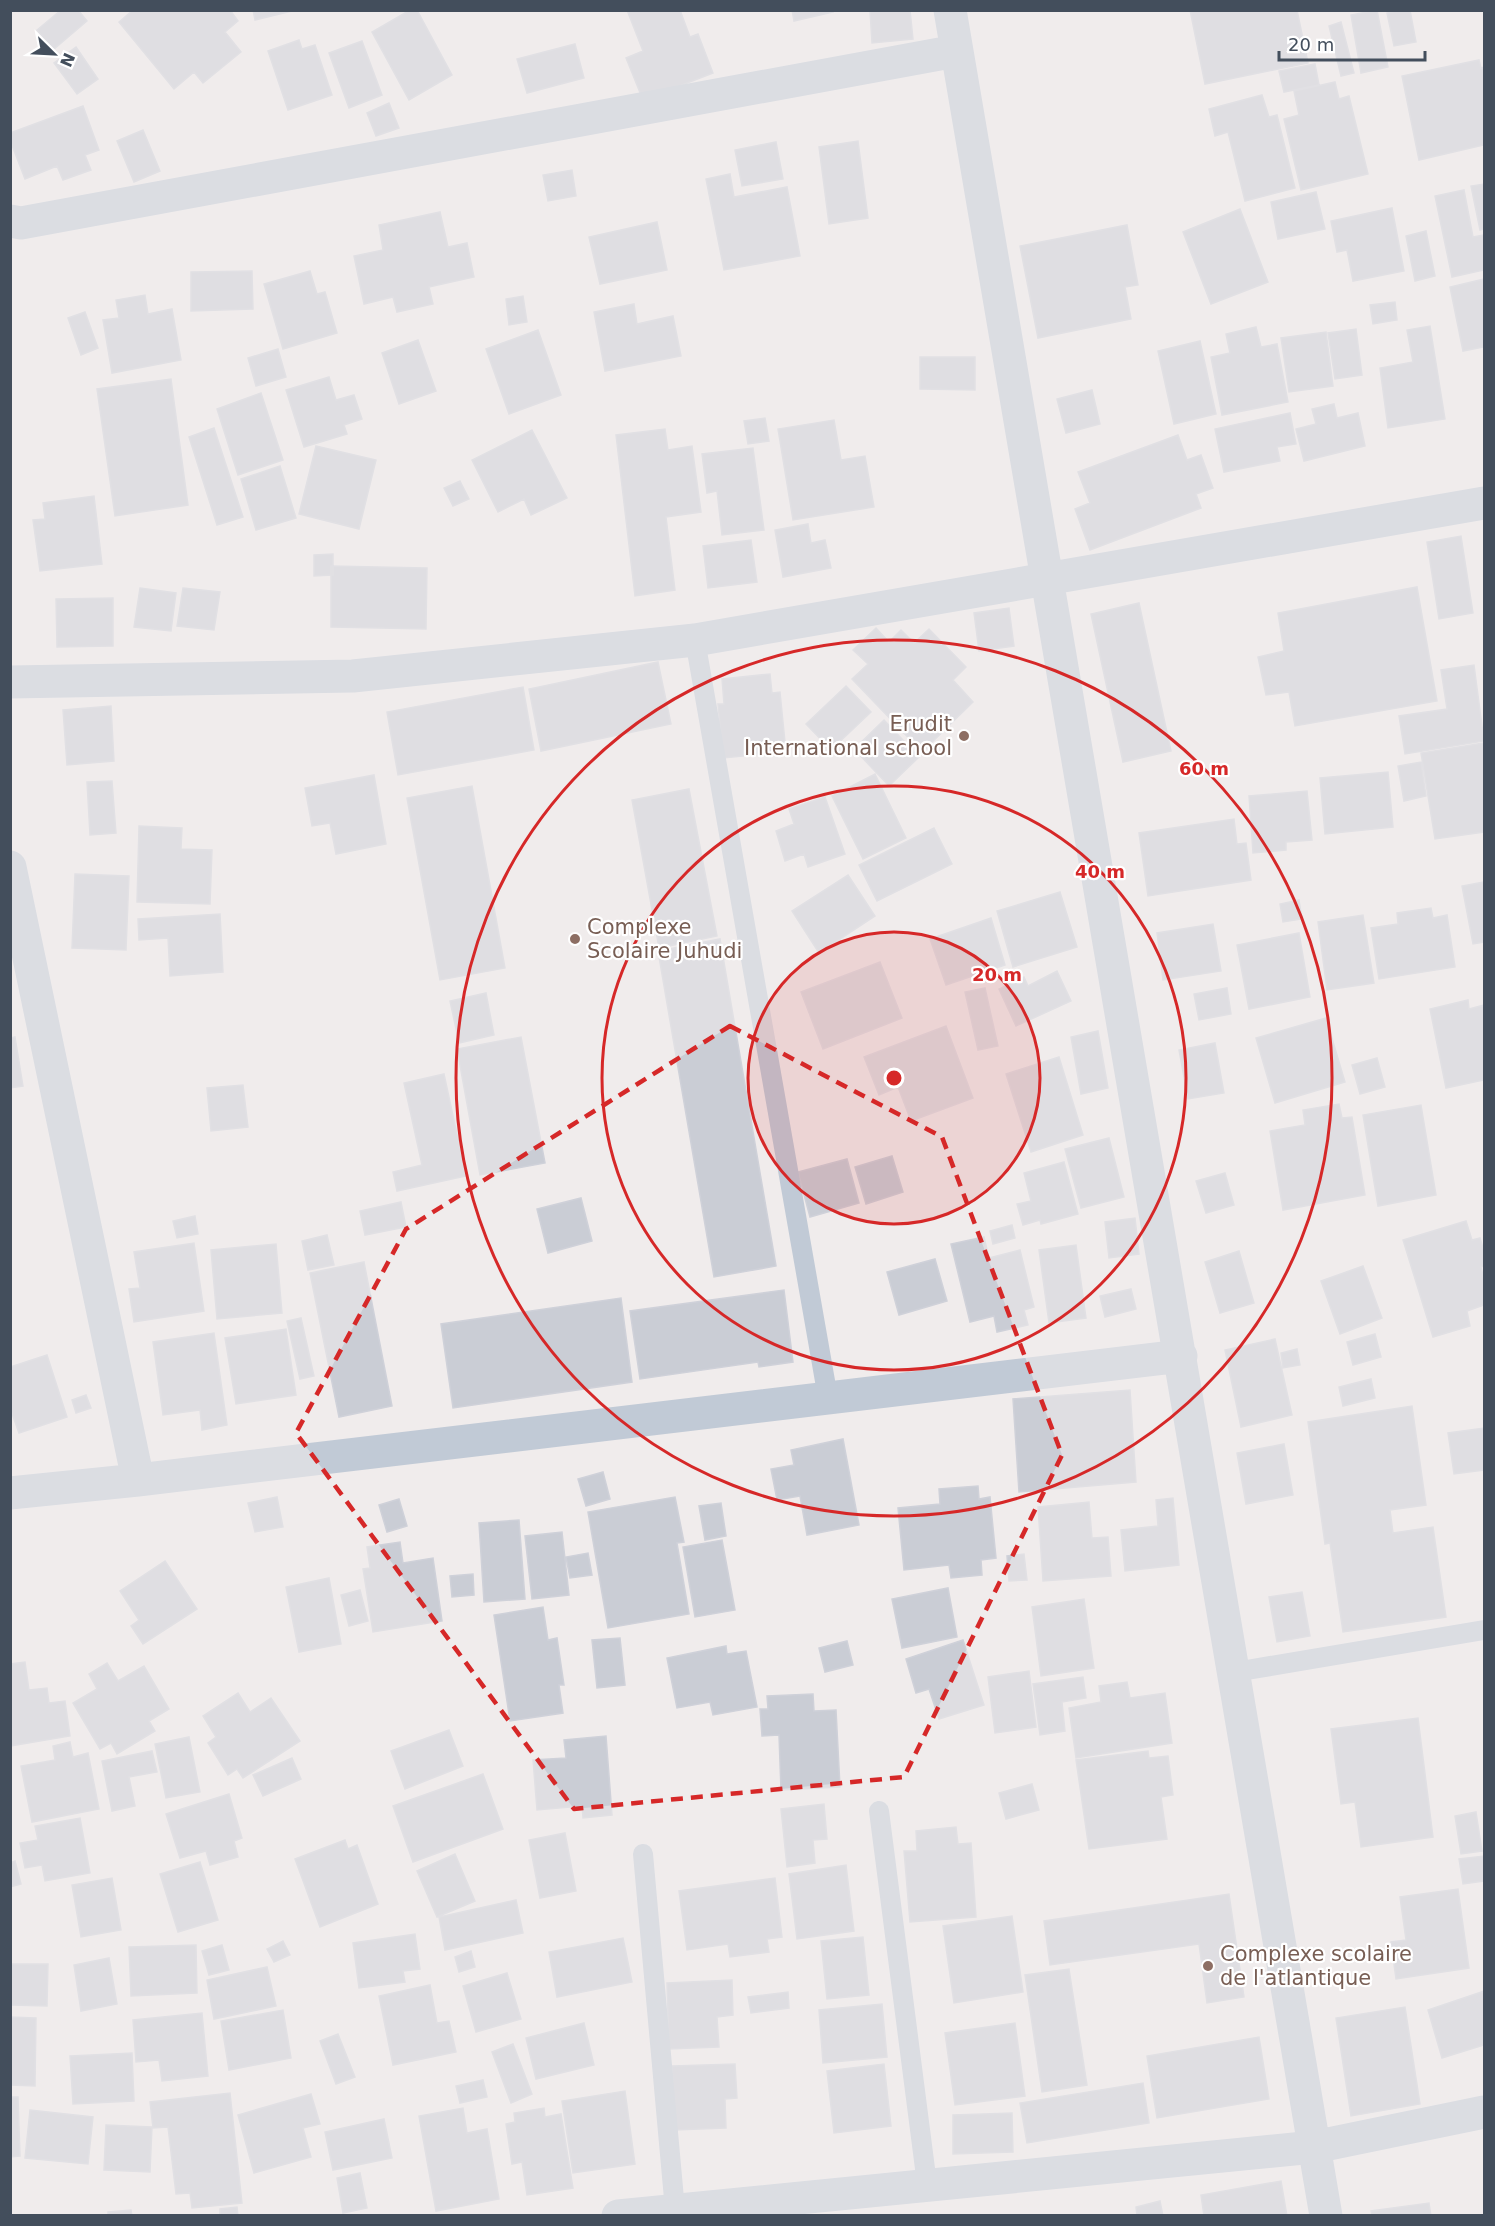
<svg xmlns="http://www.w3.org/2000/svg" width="1495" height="2226" viewBox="0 0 1495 2226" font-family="'DejaVu Sans',sans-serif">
	<rect width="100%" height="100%" fill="#f0ecec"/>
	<path fill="#cacdd5" stroke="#cfd1d9" stroke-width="1.5" d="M61 10H78L87 21 53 50 37 30Z
		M133 10H230L238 21 225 32 241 52 203 83 194 72 174 89 119 22Z
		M253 10H296L255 20Z
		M410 10H417L452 75 409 100 372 32Z
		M627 10H680L690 37 698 34 713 73 643 100 626 58 643 51Z
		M792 10H832L833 12 794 21Z
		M910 10 913 39 872 43 870 11Z
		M1190 10H1297L1308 63 1205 84Z
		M1377 10 1388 67 1361 73 1351 15Z
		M1400 10H1410L1416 42 1394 46 1387 13Z
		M1341 22 1354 73 1341 76 1329 26Z
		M299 40 302 49 315 45 332 95 288 110 268 51Z
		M362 41 382 95 349 108 329 53Z
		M575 44 584 78 527 93 517 59Z
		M76 47 98 79 77 94 54 63Z
		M1479 60 1481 68 1484 67V145L1419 160 1402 76Z
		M1315 64 1319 85 1284 92 1279 71Z
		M1335 82 1339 99 1349 96 1368 174 1301 190 1284 119 1299 115 1294 91Z
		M1262 95 1269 117 1277 115 1295 188 1245 201 1228 132 1215 136 1209 109Z
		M389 103 399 128 376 136 367 113Z
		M83 106 99 150 85 155 91 170 63 180 57 166 25 179 10 140V133Z
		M143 130 160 171 134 182 117 141Z
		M858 141 868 218 829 224 819 147Z
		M776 142 783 179 742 186 735 150Z
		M572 170 576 196 548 201 543 175Z
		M730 174 734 197 787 187 800 256 724 270 706 179Z
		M1484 184V229L1480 230 1471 186Z
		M1464 190 1473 237 1484 235V270L1452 277 1435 196Z
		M1316 192 1325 229 1278 239 1271 202Z
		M1392 208 1404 271 1353 281 1347 250 1337 252 1331 221Z
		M1240 209 1268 282 1211 304 1183 232Z
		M440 212 448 247 467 243 474 277 429 287 433 304 397 312 393 297 364 304 354 256 383 250 379 225Z
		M657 222 667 270 600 284 589 237Z
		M1127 225 1138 285 1125 287 1131 319 1038 338 1020 246Z
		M1426 231 1435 276 1415 281 1406 236Z
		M252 271 253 309 191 311V272Z
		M310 271 317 294 325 292 337 333 283 349 264 284Z
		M1484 279V347L1463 351 1450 287Z
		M145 295 148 314 172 309 181 360 112 373 103 320 119 318 116 300Z
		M523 296 527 322 509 325 506 299Z
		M1395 302 1397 320 1373 324 1370 305Z
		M634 304 637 324 673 316 681 356 605 371 594 312Z
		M85 312 98 348 81 355 68 318Z
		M1430 326 1445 419 1388 428 1380 368 1413 362 1407 330Z
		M1256 327 1261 347 1277 344 1288 402 1222 415 1211 357 1230 353 1226 334Z
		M1356 329 1362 375 1335 379 1328 333Z
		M538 330 561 395 509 414 486 349Z
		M1326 332 1333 386 1289 392 1281 338Z
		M418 340 436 391 399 404 382 353Z
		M1200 341 1216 414 1174 424 1158 351Z
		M278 349 286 377 256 386 248 358Z
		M920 357H975V390L920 389Z
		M329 377 336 400 354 395 362 419 344 425 347 434 304 447 286 390Z
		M171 379 188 505 115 516 97 389Z
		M1092 390 1100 424 1066 433 1057 399Z
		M261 393 283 460 238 475 217 409Z
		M1334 404 1337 418 1358 413 1365 446 1304 461 1296 429 1316 424 1312 409Z
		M1290 413 1296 444 1277 447 1280 461 1224 472 1215 429Z
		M765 418 769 441 748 444 744 421Z
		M834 420 841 460 865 456 874 507 793 520 778 429Z
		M214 428 243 517 217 525 189 437Z
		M665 429 668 450 692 446 701 512 666 517 675 590 635 596 616 435Z
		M532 430 567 498 531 515 524 499 498 512 472 460Z
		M1178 435 1187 460 1201 455 1213 488 1196 494 1201 508 1090 550 1075 509 1090 503 1078 472Z
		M316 446 376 460 359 529 299 514Z
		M753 448 764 530 722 535 717 491 707 493 702 454Z
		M280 466 296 518 256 530 241 479Z
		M460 481 469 499 453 506 444 488Z
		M94 496 102 564 40 571 33 520 45 519 43 503Z
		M808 524 811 543 825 540 831 568 783 577 775 530Z
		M1461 536 1473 613 1439 619 1427 542Z
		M751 540 757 582 708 588 703 546Z
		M333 554V575L314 576V555Z
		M331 566 427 568 426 629 331 627Z
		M1417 587 1437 701 1295 726 1289 692 1266 695 1258 657 1284 651 1278 613Z
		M140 588 176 593 171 631 134 627Z
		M183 588 220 592 214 630 177 626Z
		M113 598V646L57 647 56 599Z
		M1139 603 1171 751 1123 762 1091 614Z
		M1009 608 1014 646 979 651 974 613Z
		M876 628 889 642 901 630 914 643 929 629 966 667 953 680 973 702 922 752 852 679 868 664 853 650Z
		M658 662 671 724 541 751 529 689Z
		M1474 665 1484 741 1405 754 1399 716 1447 709 1441 670Z
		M770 674 772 693 780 692 786 752 723 758 718 704H724L722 679Z
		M846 686 871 712 831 750 806 724Z
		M523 687 534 750 398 775 387 712Z
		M111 706 114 761 67 765 63 710Z
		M884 720 919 757 889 786 854 749Z
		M1484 743V832L1435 839 1421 753Z
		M1421 762 1426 796 1404 801 1398 766Z
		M1388 772 1393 827 1325 834 1320 778Z
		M875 774 906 838 863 859 832 796Z
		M374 775 386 844 336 854 330 823 312 826 305 788Z
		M112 781 116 833 90 835 87 782Z
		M472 786 505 968 440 980 407 798Z
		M689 789 717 936 659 948 632 800Z
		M1307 791 1312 840 1286 842V850L1253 853 1249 796Z
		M825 797 845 854 808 867 804 854 785 861 776 831 794 824 789 809Z
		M1234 819 1237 844 1246 843 1251 880 1148 896 1139 833Z
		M139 826 182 828 181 849 212 850 210 904 137 902Z
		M934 828 952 864 877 901 859 865Z
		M75 874 129 876 126 950 72 948Z
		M848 875 875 916 819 953 792 911Z
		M1484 882V942L1473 944 1462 886Z
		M1060 892 1077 947 1013 967 997 911Z
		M1299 900 1302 919 1283 922 1280 904Z
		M1431 908 1433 918 1447 915 1455 967 1379 979 1371 928 1398 924 1397 913Z
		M220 914 223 972 170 976 168 938 139 940 138 919Z
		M1363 915 1374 983 1327 990 1318 922Z
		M991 918 1005 965 946 985 930 939Z
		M1213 924 1221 971 1163 980 1157 933Z
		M1299 933 1310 997 1249 1009 1237 945Z
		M720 939 776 1266 714 1277 658 951Z
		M880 962 902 1018 823 1049 801 992Z
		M1057 971 1071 1001 1016 1026 999 989 1024 977 1028 986Z
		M985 988 998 1046 978 1050 965 992Z
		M1227 988 1231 1014 1199 1020 1194 994Z
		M486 993 494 1035 459 1043 450 1001Z
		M1468 1000 1469 1009 1484 1005V1080L1446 1088 1430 1009Z
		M1326 1018 1345 1082 1275 1103 1256 1038Z
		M946 1026 973 1098 911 1121 898 1087 879 1095 864 1057Z
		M1098 1031 1108 1088 1081 1094 1071 1037Z
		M15 1037 23 1086 10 1088V1038Z
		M521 1037 545 1163 480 1175 457 1049Z
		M1215 1043 1224 1093 1188 1099 1179 1050Z
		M1059 1057 1083 1135 1031 1152 1006 1074Z
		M1377 1058 1385 1087 1360 1094 1352 1065Z
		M444 1074 466 1176 397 1191 393 1172 422 1165 404 1083Z
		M243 1085 248 1127 211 1131 207 1088Z
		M1339 1104 1342 1118 1352 1117 1365 1195 1283 1210 1270 1131 1305 1125 1303 1110Z
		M1421 1105 1436 1195 1378 1206 1363 1115Z
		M1109 1138 1124 1197 1081 1208 1065 1149Z
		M892 1156 903 1192 866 1204 855 1167Z
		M847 1159 859 1203 810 1217 798 1172Z
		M1064 1162 1078 1214 1041 1224 1040 1220 1023 1225 1017 1204 1031 1201 1024 1173Z
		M1225 1173 1234 1205 1206 1213 1196 1181Z
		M581 1198 592 1241 548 1253 537 1209Z
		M401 1202 406 1227 365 1235 360 1211Z
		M195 1216 198 1234 177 1238 173 1221Z
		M1135 1218 1139 1254 1109 1258 1105 1222Z
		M1466 1221 1472 1240 1480 1238 1484 1251V1266L1481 1267 1484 1280V1305L1467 1311 1470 1326 1433 1337 1403 1240Z
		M1012 1225 1015 1238 993 1244 990 1231Z
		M327 1235 334 1265 308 1270 302 1241Z
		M984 1237 989 1258 1020 1250 1034 1307 1024 1310 1028 1325 997 1332 994 1316 970 1322 951 1244Z
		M194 1243 204 1311 134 1322 129 1289 140 1288 134 1252Z
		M276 1244 282 1313 217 1319 211 1250Z
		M1076 1245 1086 1318 1049 1323 1039 1250Z
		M1239 1251 1254 1303 1220 1313 1205 1262Z
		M935 1259 947 1301 899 1315 887 1272Z
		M364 1262 392 1406 339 1417 310 1273Z
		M1363 1266 1382 1318 1340 1334 1321 1281Z
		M1131 1289 1136 1309 1105 1317 1100 1296Z
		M784 1290 793 1362 759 1367 758 1362 640 1379 630 1311Z
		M621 1298 632 1382 453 1408 441 1324Z
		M301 1318 314 1376 300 1379 287 1321Z
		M286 1329 296 1395 236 1404 225 1338Z
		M214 1333 227 1425 202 1430 200 1410 163 1415 153 1342Z
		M1375 1334 1381 1357 1353 1365 1347 1342Z
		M1275 1339 1292 1415 1241 1427 1225 1350Z
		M1297 1349 1300 1365 1283 1368 1281 1353Z
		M47 1355 67 1417 19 1433 10 1408V1367Z
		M1371 1379 1375 1398 1343 1406 1339 1387Z
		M1130 1390 1136 1482 1019 1492 1013 1399Z
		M86 1395 91 1408 76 1413 72 1400Z
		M1412 1406 1426 1505 1390 1510 1393 1533 1433 1527 1446 1617 1343 1632 1330 1543 1325 1544 1308 1422Z
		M1484 1428V1470L1454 1474 1448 1433Z
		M843 1439 859 1525 807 1535 800 1496 777 1500 771 1469 794 1465 791 1450Z
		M1284 1444 1293 1495 1246 1504 1237 1453Z
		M603 1472 610 1499 586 1506 578 1479Z
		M978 1486 979 1499 990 1497 996 1558 981 1560 982 1575 951 1578 949 1565 904 1570 898 1508 940 1504 939 1489Z
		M277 1497 283 1527 255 1532 248 1503Z
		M675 1497 684 1542 677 1543 689 1614 608 1628 588 1512Z
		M1173 1498 1179 1565 1125 1571 1121 1530 1158 1526 1156 1500Z
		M399 1499 407 1526 387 1532 379 1505Z
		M1089 1502 1092 1538 1108 1537 1111 1576 1043 1581 1038 1507Z
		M721 1503 726 1536 705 1540 699 1506Z
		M519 1520 525 1599 484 1602 479 1523Z
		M562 1532 569 1595 532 1599 525 1536Z
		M722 1540 735 1610 695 1617 683 1547Z
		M400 1542 403 1563 433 1558 442 1621 373 1632 363 1569 370 1568 367 1547Z
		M588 1553 592 1575 570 1578 566 1557Z
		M1024 1554 1027 1580 1009 1581 1007 1556Z
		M165 1561 197 1609 143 1644 131 1626 139 1620 120 1591Z
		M473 1574 474 1595 452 1597 450 1576Z
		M329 1578 341 1644 299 1652 286 1587Z
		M948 1588 957 1637 902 1648 892 1599Z
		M360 1590 368 1621 349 1626 341 1595Z
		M1302 1592 1310 1636 1277 1642 1269 1597Z
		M1084 1599 1094 1668 1041 1676 1032 1607Z
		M543 1607 548 1640 557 1638 564 1685H559L563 1713 510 1721 494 1615Z
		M620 1638 625 1685 597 1688 592 1640Z
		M963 1640 984 1705 939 1719 929 1689 916 1693 906 1659Z
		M847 1641 853 1665 825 1672 819 1648Z
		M726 1646 727 1654 746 1651 757 1707 713 1715 710 1702 677 1708 667 1658Z
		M25 1662 29 1690 47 1688 49 1703 65 1701 70 1736 10 1746V1664Z
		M107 1663 118 1681 144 1666 169 1709 149 1721 155 1731 117 1754 111 1743 100 1749 73 1703 97 1689 89 1674Z
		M1029 1671 1036 1727 995 1733 988 1677Z
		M1083 1677 1086 1698 1062 1702 1065 1731 1040 1735 1033 1684Z
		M1127 1682 1130 1698 1165 1693 1172 1743 1076 1758 1069 1708 1101 1702 1099 1686Z
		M238 1693 250 1712 271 1698 300 1741 243 1778 237 1769 228 1775 208 1743 216 1737 203 1716Z
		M813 1694 814 1711 836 1710 840 1787 781 1790 779 1735 762 1736 760 1709H768L767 1696Z
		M1418 1718 1433 1837 1361 1847 1355 1802 1341 1804 1331 1729Z
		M449 1730 463 1766 405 1789 391 1751Z
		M606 1736 612 1815 583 1818 582 1806 537 1810 533 1760 566 1758 564 1740Z
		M189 1737 200 1792 166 1798 155 1744Z
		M70 1742 73 1757 88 1753 99 1809 32 1822 21 1766 55 1760 53 1746Z
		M152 1751 157 1772 129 1777 135 1806 112 1811 102 1761Z
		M1148 1751 1149 1758 1168 1756 1173 1795 1161 1797 1167 1839 1089 1849 1076 1760Z
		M292 1758 301 1779 263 1796 253 1775Z
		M483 1774 503 1829 413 1862 393 1806Z
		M1032 1784 1039 1810 1006 1819 999 1793Z
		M229 1794 242 1838 234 1841 238 1857 210 1865 206 1851 180 1858 166 1814Z
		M824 1804 827 1839 813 1840 815 1863 787 1867 781 1809Z
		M1476 1812 1482 1851 1461 1854 1455 1816Z
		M80 1818 90 1873 45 1881 42 1865 25 1868 20 1843 38 1840 35 1826Z
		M956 1827 958 1844 971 1843 976 1917 910 1922 904 1851H917L916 1831Z
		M565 1833 576 1891 540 1898 529 1840Z
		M345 1840 348 1849 357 1845 378 1904 320 1927 295 1859Z
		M455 1854 475 1901 437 1917 417 1871Z
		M1484 1856V1881L1463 1884 1459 1859Z
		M15 1861 21 1884 10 1887V1863Z
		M200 1862 218 1920 178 1932 160 1874Z
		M846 1865 854 1931 797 1939 789 1874Z
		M112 1878 121 1930 81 1937 72 1885Z
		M775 1878 782 1937 767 1939 769 1952 730 1957 728 1944 687 1950 679 1891Z
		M1458 1889 1469 1968 1396 1979 1391 1942 1406 1940 1400 1897Z
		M1229 1894 1244 1997 1207 2003 1199 1944 1050 1965 1044 1921Z
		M516 1900 523 1933 445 1950 439 1917Z
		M1012 1916 1023 1992 954 2003 943 1926Z
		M415 1934 420 1969 403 1971 405 1982 359 1988 353 1943Z
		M863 1937 869 1995 827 1999 821 1941Z
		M623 1938 632 1982 557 1997 549 1952Z
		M283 1941 290 1955 274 1962 267 1949Z
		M196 1945 197 1993 131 1996 129 1947Z
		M222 1945 229 1970 209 1975 202 1951Z
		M471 1951 475 1967 459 1972 455 1957Z
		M109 1958 117 2004 81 2011 74 1965Z
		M10 1964H48L47 2006 10 2005Z
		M267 1967 276 2006 214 2019 207 1980Z
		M1069 1969 1087 2085 1042 2092 1025 1975Z
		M507 1973 521 2019 476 2032 463 1986Z
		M732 1980 733 2015 717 2017 719 2047 669 2049 667 1983Z
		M430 1985 437 2023 449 2021 456 2052 393 2065 379 1996Z
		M1484 1991V2045L1442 2058 1428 2010Z
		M788 1992 789 2008 751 2013 748 1997Z
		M882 2004 887 2057 823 2063 819 2010Z
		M1405 2007 1420 2104 1351 2116 1336 2018Z
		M283 2010 291 2058 229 2070 221 2021Z
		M202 2013 208 2076 162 2081 159 2060 136 2062 133 2020Z
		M10 2017 36 2018 35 2086 10 2085Z
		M584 2023 594 2065 536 2079 526 2038Z
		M1015 2023 1025 2096 955 2105 945 2033Z
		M338 2034 355 2077 336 2084 320 2041Z
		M1259 2037 1269 2099 1157 2118 1147 2056Z
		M513 2044 532 2094 511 2103 492 2052Z
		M132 2053 134 2101 73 2104 70 2056Z
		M735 2064 737 2098 725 2099 726 2128 675 2130 672 2066Z
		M884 2064 891 2126 834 2133 827 2071Z
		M483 2080 487 2097 460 2103 456 2086Z
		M1143 2083 1149 2123 1027 2143 1020 2103Z
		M625 2091 635 2164 573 2173 562 2101Z
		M230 2093 242 2203 192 2208 190 2193 176 2194 168 2127 153 2128 150 2102Z
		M311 2094 320 2124 303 2128 311 2157 254 2173 238 2115Z
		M10 2097H18L20 2156 10 2157Z
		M463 2108 467 2133 487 2129 499 2199 436 2211 419 2116Z
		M544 2108 545 2117 561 2114 573 2188 527 2195 522 2162 512 2164 506 2124 515 2122 514 2113Z
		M30 2110 93 2117 88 2164 25 2158Z
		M1012 2113 1013 2152 953 2154V2115Z
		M384 2119 392 2158 333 2170 325 2132Z
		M106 2125 152 2127 150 2172 104 2170Z
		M360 2173 367 2208 343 2213 337 2178Z
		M1281 2181 1287 2216H1204L1201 2195Z
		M1160 2201 1163 2216H1137L1136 2207Z
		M1429 2203 1431 2216H1372L1371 2211Z
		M237 2207 238 2216H220V2209Z
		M131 2210 132 2216H108V2212Z"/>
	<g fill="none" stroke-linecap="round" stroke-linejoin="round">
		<path stroke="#c1cad6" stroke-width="20" d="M695 640 828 1398
			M1235 1672 1484 1630
			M879 1811 927 2184
			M643 1854 675 2210"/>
		<path stroke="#c1cad6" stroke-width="33" d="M950 10 1326 2216
			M10 221 21 223 956 51
			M10 682 353 676 695 640 1484 503
			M10 867 138 1480
			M10 1493 138 1480 1181 1356
			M618 2216 1314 2147 1484 2112"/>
	</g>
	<path d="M0 0H1495V2226H0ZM730 1026 942 1137 1062 1455 904 1777 574 1809 296 1433 406 1229Z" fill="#f0ecec" fill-opacity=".55" fill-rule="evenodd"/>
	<path fill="none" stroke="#d62828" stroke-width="4.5" stroke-dasharray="12 8" stroke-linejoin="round" d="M730 1026 942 1137 1062 1455 904 1777 574 1809 296 1433 406 1229Z"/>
	<circle cx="894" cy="1078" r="146" fill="#d62828" fill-opacity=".12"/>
	<g fill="none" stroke="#d62828" stroke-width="3">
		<circle cx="894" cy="1078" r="146"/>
		<circle cx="894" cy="1078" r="292"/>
		<circle cx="894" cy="1078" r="438"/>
	</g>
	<g fill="#8d6e63" stroke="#fff" stroke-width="2">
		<circle cx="964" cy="736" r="6"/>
		<circle cx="575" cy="939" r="6"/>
		<circle cx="1208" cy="1966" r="6"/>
	</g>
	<g text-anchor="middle" stroke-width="4.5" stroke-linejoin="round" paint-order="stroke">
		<g font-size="21" fill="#785e54" stroke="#fff" text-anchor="start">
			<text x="952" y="731" text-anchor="end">Erudit<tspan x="952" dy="24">International school</tspan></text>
			<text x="587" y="934">Complexe<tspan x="587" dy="24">Scolaire Juhudi</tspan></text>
			<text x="1220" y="1961">Complexe scolaire<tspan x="1220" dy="24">de l'atlantique</tspan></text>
		</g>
	</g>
	<circle cx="894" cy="1078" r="9" fill="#d62828" stroke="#fff" stroke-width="3"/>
	<g font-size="18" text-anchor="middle" font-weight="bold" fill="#d62828" stroke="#fff" stroke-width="4.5" stroke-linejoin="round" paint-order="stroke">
		<text x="1204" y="775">60 m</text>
		<text x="1100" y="878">40 m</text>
		<text x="997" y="981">20 m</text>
	</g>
	<rect width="1495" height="2226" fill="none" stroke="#434e5c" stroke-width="24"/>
	<g transform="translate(54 54) rotate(114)" stroke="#ffffff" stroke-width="4.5" paint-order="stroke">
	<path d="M0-4.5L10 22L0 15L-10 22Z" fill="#434e5c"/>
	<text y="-9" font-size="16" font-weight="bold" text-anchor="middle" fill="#434e5c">N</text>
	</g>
	<path d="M1279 51v9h146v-9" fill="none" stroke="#434e5c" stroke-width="3"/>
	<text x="1288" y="51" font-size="18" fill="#434e5c" stroke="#ffffff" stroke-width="4.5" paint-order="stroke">20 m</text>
</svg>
